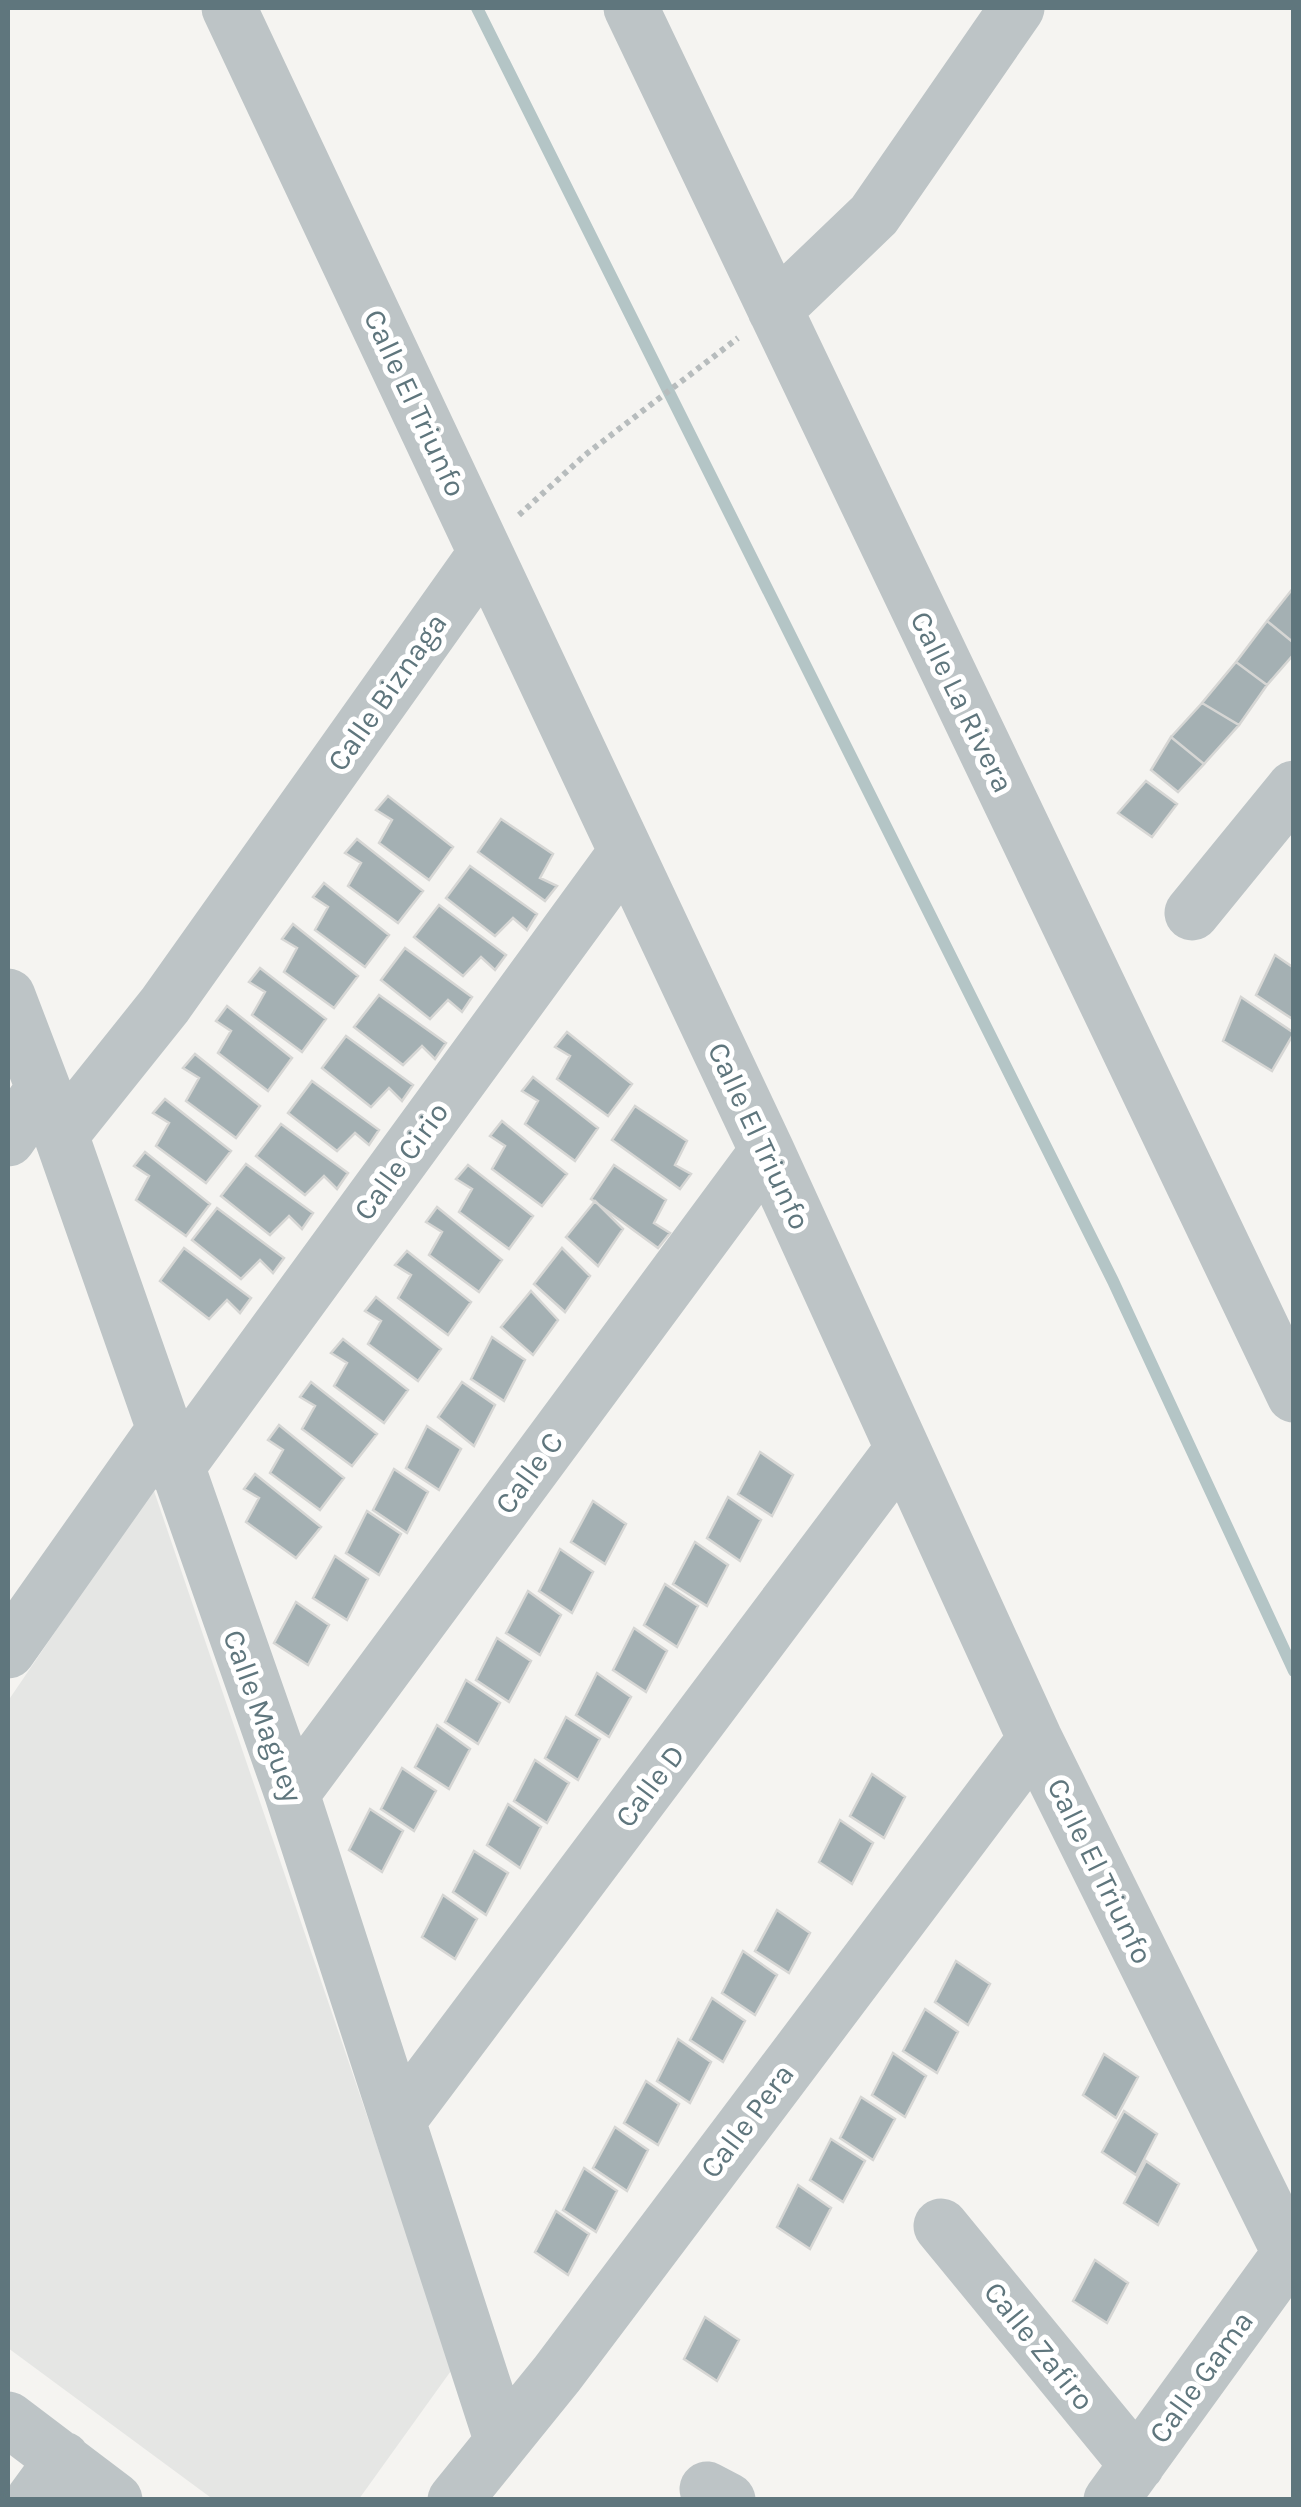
<svg xmlns="http://www.w3.org/2000/svg" width="1301" height="2507" viewBox="0 0 1301 2507" font-family="Karla,sans-serif">
	<rect width="100%" height="100%" fill="#f5f4f1"/>
	<path fill="#e5e6e4" d="M153 1488 453 2368 359 2499 214 2500 8 2348V1701Z"/>
	<g fill="none" stroke-linecap="round" stroke-linejoin="round">
		<path stroke="#b4c5c6" stroke-width="12" d="M477 8 1113 1281 1294 1671"/>
	</g>
	<path fill="#a4b0b3" stroke="#d6d6d4" stroke-width="2.5" d="M1294 587V643L1267 621Z
		M1267 621 1294 643V654L1267 685 1236 662Z
		M1236 662 1267 685 1239 725 1202 703Z
		M1202 703 1239 725 1204 764 1171 737Z
		M1171 737 1204 764 1178 792 1151 770Z
		M1146 781 1177 804 1152 837 1118 813Z
		M388 796 453 847 429 880 379 843 392 820 376 810Z
		M501 819 553 854 540 878 557 886 545 901 478 852Z
		M357 839 423 891 398 923 348 886 361 863 345 853Z
		M470 866 537 914 527 930 513 918 495 936 446 898Z
		M324 883 389 935 365 967 315 930 328 907 313 897Z
		M439 905 506 955 495 970 481 957 463 976 414 937Z
		M293 924 358 976 334 1008 284 972 297 948 282 939Z
		M405 948 472 997 462 1012 448 1000 430 1019 381 980Z
		M1275 955 1294 968V1020L1256 995Z
		M260 968 326 1019 302 1052 252 1015 265 992 249 982Z
		M379 995 446 1043 435 1059 422 1046 403 1065 354 1027Z
		M1241 997 1294 1033 1272 1071 1223 1041Z
		M227 1006 292 1058 268 1091 218 1053 231 1031 216 1021Z
		M567 1032 632 1084 608 1116 557 1079 570 1056 555 1047Z
		M346 1036 413 1085 402 1101 389 1088 371 1107 322 1068Z
		M195 1054 260 1106 236 1138 186 1101 199 1078 183 1068Z
		M533 1077 598 1128 575 1161 525 1124 538 1101 522 1091Z
		M312 1081 379 1130 369 1145 355 1133 337 1151 288 1113Z
		M165 1099 231 1151 206 1183 156 1146 169 1123 153 1113Z
		M635 1106 687 1141 675 1165 691 1174 680 1189 612 1140Z
		M502 1121 567 1174 542 1206 492 1169 505 1146 490 1136Z
		M281 1124 348 1173 337 1189 324 1176 305 1195 256 1156Z
		M145 1152 210 1204 186 1236 136 1200 149 1176 134 1166Z
		M246 1164 313 1213 302 1229 289 1216 270 1235 221 1196Z
		M468 1165 533 1216 509 1249 459 1212 472 1189 456 1179Z
		M614 1165 666 1200 654 1223 670 1233 658 1248 591 1199Z
		M595 1201 623 1229 598 1266 566 1237Z
		M437 1207 502 1260 479 1292 429 1255 442 1232 426 1222Z
		M217 1208 284 1258 273 1273 260 1260 241 1279 192 1240Z
		M184 1248 251 1298 240 1313 227 1300 209 1319 160 1281Z
		M562 1248 590 1276 565 1312 534 1284Z
		M407 1251 471 1302 448 1335 398 1298 411 1275 395 1265Z
		M531 1291 558 1320 533 1355 501 1327Z
		M376 1297 441 1349 418 1381 368 1344 381 1321 365 1311Z
		M492 1337 525 1360 504 1401 471 1379Z
		M343 1339 408 1390 384 1423 334 1386 347 1363 331 1353Z
		M311 1382 377 1434 352 1466 302 1429 315 1406 300 1397Z
		M462 1382 495 1405 474 1446 438 1417Z
		M279 1425 344 1478 320 1510 270 1473 283 1450 268 1440Z
		M427 1426 461 1449 439 1490 406 1468Z
		M760 1452 793 1475 772 1516 738 1494Z
		M394 1469 428 1492 407 1533 373 1510Z
		M255 1474 321 1527 296 1558 246 1522 259 1498 244 1489Z
		M728 1497 761 1520 740 1561 707 1538Z
		M593 1501 626 1524 605 1564 571 1542Z
		M367 1511 401 1534 379 1575 346 1553Z
		M695 1542 728 1565 707 1606 673 1584Z
		M560 1549 593 1572 572 1613 539 1591Z
		M335 1556 368 1579 347 1620 313 1598Z
		M665 1584 698 1606 677 1647 644 1625Z
		M528 1591 561 1615 540 1655 506 1633Z
		M296 1602 329 1625 308 1665 274 1643Z
		M634 1628 667 1651 646 1692 613 1670Z
		M497 1638 531 1661 509 1702 476 1680Z
		M597 1673 631 1697 609 1737 576 1715Z
		M466 1680 500 1703 478 1744 445 1722Z
		M566 1717 600 1739 578 1780 545 1758Z
		M437 1725 470 1749 449 1789 415 1767Z
		M535 1760 569 1783 547 1823 514 1801Z
		M402 1768 436 1791 414 1831 381 1809Z
		M872 1774 905 1797 884 1838 850 1816Z
		M508 1804 541 1827 520 1868 487 1845Z
		M370 1809 403 1831 382 1872 349 1850Z
		M840 1820 873 1843 852 1884 819 1862Z
		M474 1851 508 1873 486 1915 453 1892Z
		M443 1895 477 1919 455 1959 422 1937Z
		M777 1910 810 1933 789 1973 755 1951Z
		M743 1951 777 1975 755 2015 722 1993Z
		M956 1961 990 1984 968 2025 935 2002Z
		M712 1998 745 2021 723 2062 690 2040Z
		M925 2009 958 2032 937 2073 903 2051Z
		M678 2039 711 2062 690 2103 657 2081Z
		M893 2053 926 2076 905 2117 872 2095Z
		M1104 2054 1138 2077 1116 2118 1083 2095Z
		M646 2081 679 2104 658 2145 624 2123Z
		M861 2097 895 2119 873 2160 840 2138Z
		M1124 2111 1157 2134 1136 2175 1102 2152Z
		M615 2127 648 2150 627 2191 593 2168Z
		M831 2139 865 2161 843 2202 810 2180Z
		M1146 2161 1179 2184 1158 2225 1124 2203Z
		M584 2168 617 2191 596 2232 563 2210Z
		M798 2185 831 2208 810 2249 777 2227Z
		M556 2211 589 2234 568 2275 535 2252Z
		M1095 2260 1128 2283 1107 2323 1073 2301Z
		M705 2317 739 2340 717 2381 684 2359Z"/>
	<g fill="none" stroke-linecap="round" stroke-linejoin="round">
		<path stroke="#b7bcbd" stroke-width="6" stroke-dasharray="5 5" stroke-linecap="butt" d="M519 515 585 455 738 338"/>
		<path stroke="#bdc4c6" stroke-width="55" d="M229 8 767 1151 1035 1739 1294 2262
			M631 8 1294 1395
			M775 310 874 215 1017 8
			M1192 913 1294 788
			M8 996 61 1135 292 1794 502 2442
			M61 1135 165 1005 485 554
			M8 1139 43 1089
			M175 1470 626 852
			M8 1651 163 1431
			M292 1794 767 1151
			M398 2121 901 1451
			M941 2226 1137 2465
			M8 2419 115 2500
			M707 2489 728 2500
			M33 2500 63 2459
			M455 2500 557 2374 1035 1739
			M1111 2500 1289 2254"/>
	</g>
	<g text-anchor="middle" stroke-width="10" stroke-linejoin="round" paint-order="stroke">
		<g font-size="30" fill="#5f767d" stroke="#fff">
			<text transform="translate(415 403) rotate(65)" y="10">Calle El Triunfo</text>
			<text transform="translate(387 692) rotate(-55)" y="10">Calle Biznaga</text>
			<text transform="translate(962 702) rotate(64)" y="10">Calle La Rivera</text>
			<text transform="translate(759 1136) rotate(65)" y="10">Calle El Triunfo</text>
			<text transform="translate(401 1161) rotate(-54)" y="10">Calle Cirio</text>
			<text transform="translate(529 1473) rotate(-54)" y="10">Calle C</text>
			<text transform="translate(263 1716) rotate(70)" y="10">Calle Maguey</text>
			<text transform="translate(650 1786) rotate(-53)" y="10">Calle D</text>
			<text transform="translate(1100 1871) rotate(64)" y="10">Calle El Triunfo</text>
			<text transform="translate(747 2121) rotate(-53)" y="10">Calle Pera</text>
			<text transform="translate(1039 2346) rotate(51)" y="10">Calle Zafiro</text>
			<text transform="translate(1201 2377) rotate(-54)" y="10">Calle Gama</text>
		</g>
	</g>
	<rect width="1301" height="2507" fill="none" stroke="#5f767d" stroke-width="20"/>
</svg>
